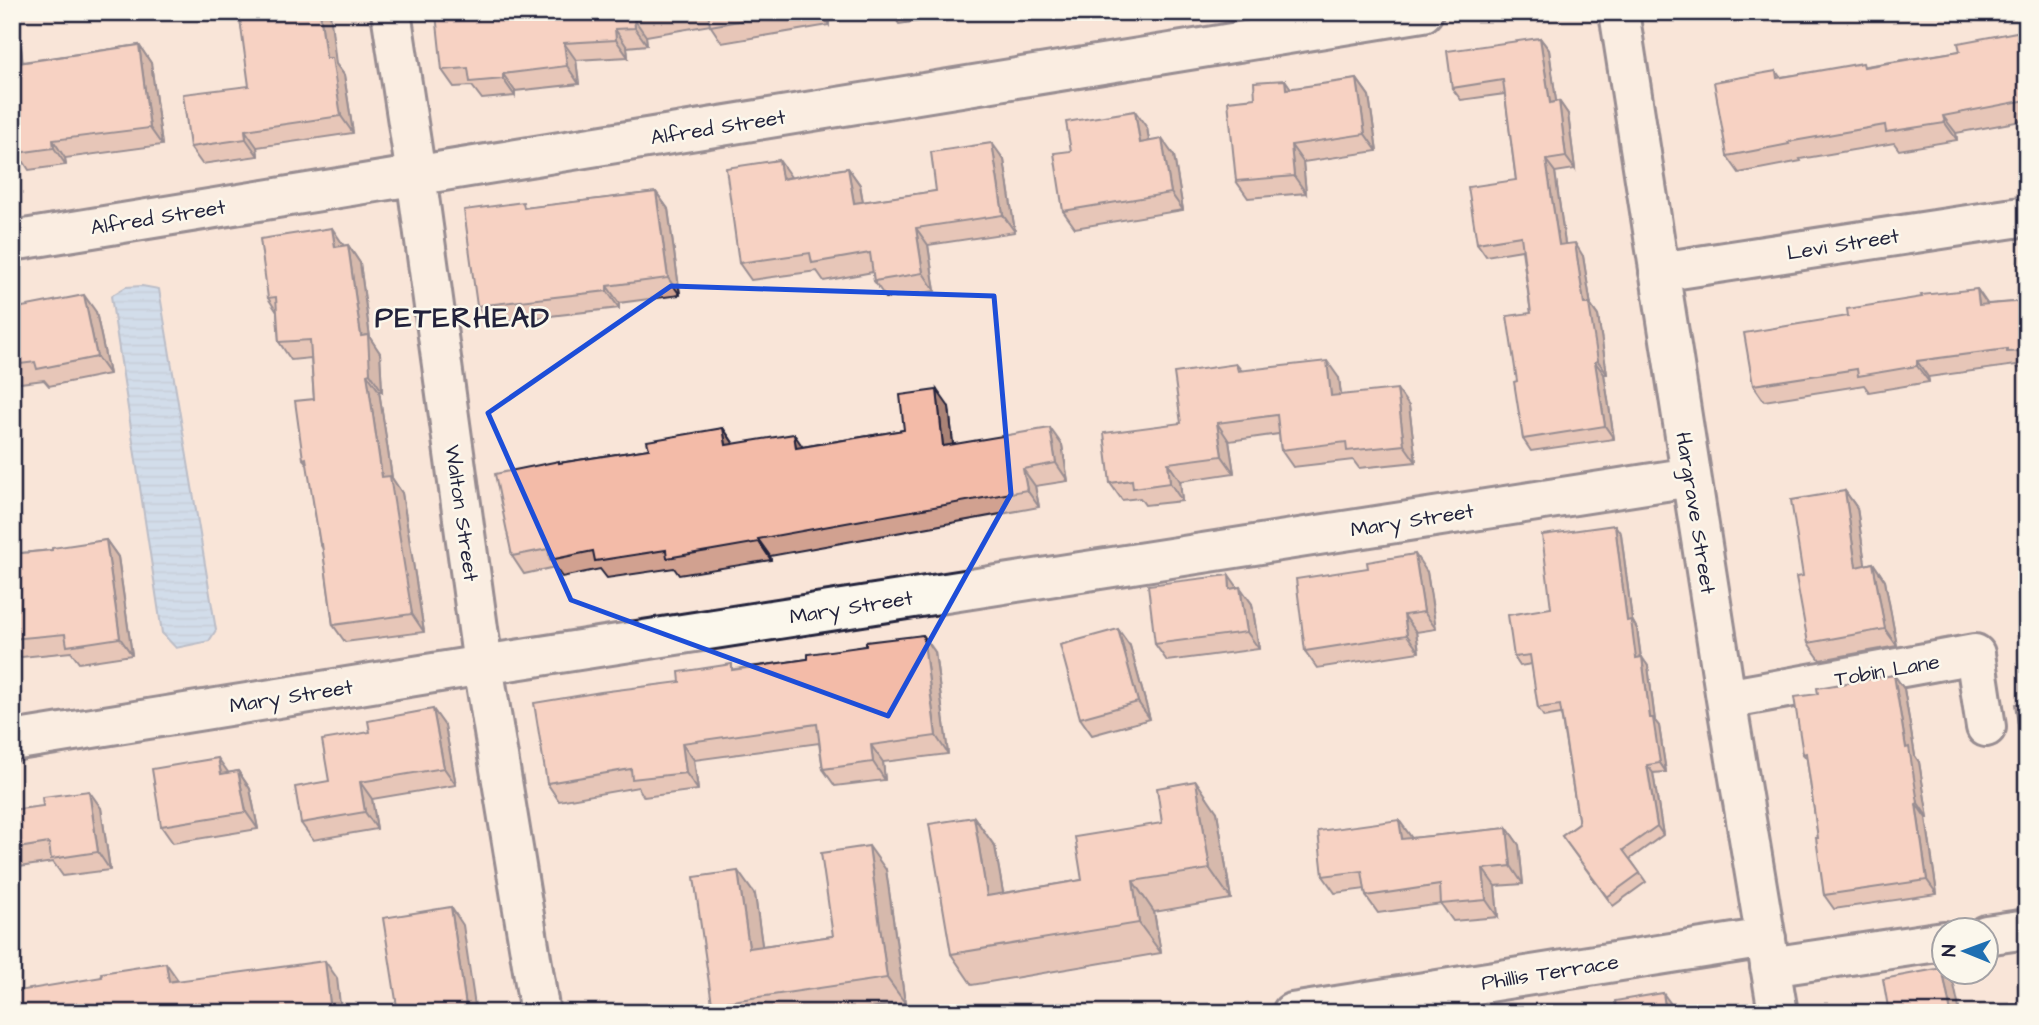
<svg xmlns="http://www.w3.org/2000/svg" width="2039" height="1025" viewBox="0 0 2039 1025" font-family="'Architects Daughter',sans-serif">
	<defs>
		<pattern id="water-rules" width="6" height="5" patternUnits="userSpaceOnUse" patternTransform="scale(1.75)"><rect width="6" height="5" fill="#a3d2ff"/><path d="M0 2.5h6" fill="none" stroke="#8cb4db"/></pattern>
	</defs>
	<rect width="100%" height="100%" fill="#f9e5d8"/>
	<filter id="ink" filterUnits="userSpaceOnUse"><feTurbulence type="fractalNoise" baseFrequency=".0143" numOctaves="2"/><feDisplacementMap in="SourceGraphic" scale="14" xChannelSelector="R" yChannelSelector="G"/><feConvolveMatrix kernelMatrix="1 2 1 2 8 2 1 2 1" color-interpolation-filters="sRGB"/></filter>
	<g filter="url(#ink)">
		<path fill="#95dcaa" stroke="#5c7f72" stroke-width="2" d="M1093 12H1160L1095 23Z"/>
		<path fill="url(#water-rules)" stroke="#6f8cb1" stroke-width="2" d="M142 286 159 289 216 630 209 641 176 648 162 633 111 296 126 287Z"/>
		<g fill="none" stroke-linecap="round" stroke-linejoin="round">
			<g stroke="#22223b" stroke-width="44">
				<path id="street" d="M391 12 416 175 483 665 540 1013
					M1619 12 1726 699 1778 1013
					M12 241 1423 12
					M1659 272 2027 216
					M1726 699 1975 654 1986 727
					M12 741 483 665 1691 477
					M1986 935 2027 929
					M1770 967 1944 941
					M1292 1013 1766 938"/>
			</g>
			<use href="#street" stroke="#fbf7ec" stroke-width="38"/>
		</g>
		<path fill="#d1a190" stroke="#22223b" stroke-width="2" d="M459 12H948L949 17 899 24 892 13 829 21V25L722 43 710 25 646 36 647 45 627 47 628 57 576 60 579 84 515 91V96L482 99 472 86 454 87 442 70Z
			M1039 12H1056L1040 14Z
			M2027 30V120L1956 133 1957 140 1899 150 1894 143 1800 159 1801 161 1739 173 1727 156 1776 71 1780 77 1866 66 1960 51Z
			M12 36 21 48 22 62 139 45 151 63 162 145 65 158 66 165 29 170 24 162 12 164Z
			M1540 38 1549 50 1556 102 1559 101 1568 114 1575 169 1555 172 1565 244 1583 256 1591 306 1598 316 1607 374H1604L1614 439 1531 451 1523 439 1517 381 1531 313 1522 250 1486 256 1477 243 1516 180 1505 94 1461 100 1452 88Z
			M336 64 344 75 353 133 257 147 258 156 202 164 190 147 249 86Z
			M1357 79 1369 96 1377 151 1303 162 1306 193 1248 198 1236 181 1255 98 1285 80 1291 89Z
			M1147 128 1149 141 1174 156 1183 210 1075 228 1063 211 1071 151Z
			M1004 160 1015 232 928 245 935 291 886 298 874 281 873 272 824 281 817 271 751 280 739 263 791 178 848 168 860 185 863 202 936 191Z
			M656 192 668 209 680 295 619 303V308L489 323 477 306 527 208Z
			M348 245 360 263 370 338 380 353 382 391H379L392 478 402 493 424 632 345 642 333 625 323 549 320 544 308 465 303 459 314 399 311 358 291 360 279 342 277 312 268 298 344 246Z
			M1977 289 1987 304 2027 301V368H2018L2016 365 1928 377 1929 382 1869 392 1864 385 1764 401 1753 385 1848 316Z
			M12 309 96 312 109 374 49 386 44 380 12 384Z
			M1236 364 1242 371 1339 378 1341 395 1409 406 1416 462 1359 468 1353 460 1293 467 1281 450 1279 434 1229 441 1234 473 1180 481 1182 501 1145 505 1140 498 1122 500 1110 483 1181 423Z
			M949 407 953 444 1062 445 1068 481 1035 486 1039 507 770 556 771 560 679 575 674 568 607 578 600 569 562 577 555 567 524 574 512 556 560 463 649 449 723 428 734 444 802 447 904 430Z
			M1845 491 1857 508 1865 565 1873 563 1885 581 1897 646 1820 660 1808 643 1803 576Z
			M1621 534 1632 620 1637 629 1641 657 1648 666 1655 721 1659 726 1666 772 1653 773 1663 835 1630 859 1646 882 1613 906 1562 836 1579 824 1561 714 1544 717 1538 708 1532 664 1520 666 1514 657 1551 608Z
			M106 540 118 557 132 655 79 663 71 652 12 658V554L52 550Z
			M1427 572 1436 629 1416 632 1419 652 1317 668 1305 651Z
			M1238 588 1252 604 1259 649 1167 661 1155 644Z
			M923 635 935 652 948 754 883 762 885 780 835 786 823 769 819 743 694 760 698 790 644 797 638 787 559 801 547 783 680 682 735 669 808 659 866 646Z
			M1130 646 1150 719 1092 735 1080 718Z
			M1894 675 1904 689 1915 756 1919 762 1928 818H1926L1937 894 1834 909 1824 895 1818 838 1807 759 1803 754 1818 694Z
			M445 726 456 785 372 799 377 829 313 840 301 823 329 781Z
			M238 771 250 789 258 829 173 843 161 826 229 773Z
			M101 808 110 870 63 876 53 862 12 868V810Z
			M1217 812 1231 899 1154 912 1161 953 972 985 951 954 974 817 995 847 1003 893 1082 880 1162 823Z
			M1507 828 1519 845 1523 884 1495 886 1498 917 1453 921 1441 904 1378 913 1366 896 1365 889 1335 893 1323 876 1412 838Z
			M886 870 905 1003 836 1013H718L712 1004 755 895 762 946 833 936Z"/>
		<path fill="#aa8376" stroke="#22223b" stroke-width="2" d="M320 12H330L336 64 344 75 353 133 341 116 326 58Z
			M820 12H823L829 21V25Z
			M634 19 646 36 647 45 635 28Z
			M615 29 627 47 628 57 616 40Z
			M12 36 21 48 25 81 13 64Z
			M1540 38 1549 50 1558 115 1550 103Z
			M564 43 576 60 579 84 567 66Z
			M139 45 151 63 162 145 150 128Z
			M503 74 515 91V96L503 79Z
			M1357 79 1369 96 1377 151 1365 134Z
			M1285 80 1297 97 1286 89Z
			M1559 101 1568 114 1575 169 1566 157Z
			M1135 111 1147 128 1152 160 1140 143Z
			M1943 116 1956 133 1957 140 1945 123Z
			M245 130 257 147 258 156 246 139Z
			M1162 139 1174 156 1183 210 1171 193Z
			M53 140 65 158 66 165 54 148Z
			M992 143 1004 160 1015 232 1003 215Z
			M1291 145 1303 162 1306 193 1294 176Z
			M779 160 791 177 782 179Z
			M1546 160 1555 172 1567 258 1559 245Z
			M848 168 860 185 866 220 854 203Z
			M656 192 668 209 680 295 668 278Z
			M332 228 344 246 335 247Z
			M916 228 928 245 935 291 923 273Z
			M1575 243 1583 256 1591 306 1598 316 1607 374 1598 361 1584 304Z
			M348 245 360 263 370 338 380 353 382 391 370 373 361 336Z
			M607 286 619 303V308L607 291Z
			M1977 289 1988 305H1979Z
			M84 295 96 312 109 374 97 357Z
			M1327 361 1339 378 1343 413 1331 396Z
			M1917 361 1928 377 1929 382 1917 366Z
			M1595 362 1604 374 1614 439 1605 426Z
			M367 374 379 391 392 478 402 493 424 632 412 614 382 477Z
			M1397 389 1409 406 1416 462 1404 445Z
			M937 390 949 407 955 463 943 446Z
			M1217 423 1229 441 1234 473 1222 456Z
			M723 428 735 446 726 445Z
			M1050 428 1062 445 1068 481 1056 463Z
			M794 434 806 452 796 448Z
			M1168 463 1180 481 1182 501 1170 483Z
			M1023 469 1035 486 1039 507 1027 490Z
			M1845 491 1857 508 1868 584 1856 567Z
			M1615 525 1621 534 1632 620 1637 629 1642 667 1636 658 1627 621Z
			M758 539 770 556 771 560 759 542Z
			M106 540 118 557 132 655 120 638Z
			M1415 554 1427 572 1436 629 1424 612Z
			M1873 563 1885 581 1897 646 1885 629Z
			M1229 575 1241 592 1230 589Z
			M1240 587 1252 604 1259 649 1247 632Z
			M1404 615 1416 632 1419 652 1407 635Z
			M1118 629 1130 646 1150 719 1138 702Z
			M923 635 935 652 948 754 936 736Z
			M1642 657 1648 666 1655 721 1659 726 1666 772 1660 763 1650 718Z
			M1894 675 1904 689 1915 756 1919 762 1928 818 1918 803 1906 748Z
			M433 709 445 726 456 785 444 768Z
			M682 743 694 760 698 790 686 773Z
			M871 745 883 762 885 780 873 762Z
			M218 758 230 775 221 774Z
			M1647 765 1653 773 1663 835 1657 826Z
			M238 771 250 789 258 829 246 812Z
			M1196 781 1217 812 1231 899 1210 869Z
			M360 782 372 799 377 829 365 812Z
			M89 791 101 808 110 870 98 852Z
			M1916 804 1926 818 1937 894 1927 880Z
			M974 817 995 847 1009 926 987 896Z
			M1399 820 1411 837 1414 856 1402 839Z
			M1507 828 1519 845 1523 884 1511 866Z
			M869 846 886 870 905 1003 887 978Z
			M1483 869 1495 886 1498 917 1486 900Z
			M738 871 755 895 766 973 749 948Z
			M1133 881 1154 912 1161 953 1139 923Z
			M451 907 463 925 476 1013H467Z
			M325 961 337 978 341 1013H331Z
			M166 963 178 980 169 982Z
			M1942 968 1944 972H1946L1954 985 1960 1013H1951Z
			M1663 993 1673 1007 1674 1013H1666Z"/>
		<path fill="#f3bba8" stroke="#22223b" stroke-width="2" d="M239 12H320L326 58H332L341 116 245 130 246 139 190 147 183 94 249 86Z
			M459 12H671L634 19 635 28 615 29 616 40 564 43 567 66 503 74V79L470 82 468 68 442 70 436 14Z
			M708 12H790L710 26Z
			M2027 30V100L1943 116 1945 123 1886 132 1885 125 1788 142 1789 144 1727 156 1714 82 1776 71 1777 78 1863 63 1864 67 1960 51 1958 43Z
			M1540 38 1550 103 1559 101 1566 157 1546 160 1559 245 1575 243 1584 304H1589L1598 361 1595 362 1605 426 1523 439 1514 382 1517 381 1507 316 1531 313 1521 236 1477 243 1468 187 1516 180 1503 80 1452 88 1447 51Z
			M139 45 150 128 53 140 54 148 17 153 16 145H12V61L13 64Z
			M1357 79 1365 134 1291 145 1294 176 1236 181 1228 101 1255 98 1254 82 1285 80 1286 89Z
			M1135 111 1140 143 1162 139 1171 193 1063 211 1054 153 1071 151 1066 122Z
			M992 143 1003 215 916 228 923 273 874 281 870 253 812 263 810 253 739 263 726 168 779 160 782 179 848 168 854 203 936 191 931 152Z
			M656 192 668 278 607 286V291L477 306 464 210 523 202 524 208Z
			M332 228 335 247 348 245 361 336 368 335 370 373 367 374 382 477 390 476 412 614 333 625 322 544H320L306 458 303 459 295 401 314 399 310 340 279 342 276 297 268 298 260 239Z
			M1977 289 1979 305 2027 301V351L2007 352V349L1917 361V366L1858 376 1857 369 1753 385 1744 333 1848 316 1847 309 1922 297 1921 295Z
			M84 295 97 357 37 369 35 362 12 365V309Z
			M1327 361 1331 396 1397 389 1404 445 1347 451 1346 442 1281 450 1277 415 1217 423 1222 456 1168 463 1170 483 1133 488 1132 480 1110 483 1104 433 1181 423 1174 373 1236 364 1238 371Z
			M937 390 943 446 1050 428 1056 463 1023 469 1027 490 758 539 759 542 667 558 666 550 595 561 593 551 550 560 548 549 512 556 495 474 559 461V463L649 449 647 441 723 428 726 445 794 434 796 448 904 430 900 395Z
			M1845 491 1856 567 1873 563 1885 629 1808 643 1796 577 1803 576 1791 500Z
			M1615 525 1627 621 1631 620 1636 658 1642 657 1650 718H1653L1660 763 1647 765 1657 826 1623 850 1640 873 1607 897 1562 836 1579 824 1560 705 1538 708 1530 655 1514 657 1508 615 1551 608 1542 535Z
			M106 540 120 638 67 646 65 634 12 639V554L52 550V548Z
			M1415 554 1424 612 1404 615 1407 635 1305 651 1296 579 1368 568 1367 562Z
			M1229 575 1230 589 1240 587 1247 632 1155 644 1148 585Z
			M1118 629 1138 702 1080 718 1060 645Z
			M923 635 936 736 871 745 873 762 823 769 817 724 682 743 686 773 632 779 631 769 547 783 534 703 601 692 680 682 679 672 732 664V670L808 659V654L866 646V642Z
			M1894 675 1906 748 1909 747 1918 803 1916 804 1927 880 1824 895 1816 838H1818L1806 753 1803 754 1794 697 1818 694 1817 688Z
			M2027 702V772L2025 773 2015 704Z
			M433 709 444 768 360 782 365 812 301 823 295 787 329 781 322 740 370 732 368 721Z
			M218 758 221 774 238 771 246 812 161 826 152 769Z
			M1196 781 1210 869 1133 881 1139 923 951 954 929 824 974 817 987 896 1082 880 1075 837 1162 823 1157 788Z
			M89 791 98 852 51 859 49 843 12 849V810L43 806 42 797Z
			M1399 820 1402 839 1507 828 1511 866 1483 869 1486 900 1441 904 1440 885 1366 896 1362 871 1323 876 1318 831Z
			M869 846 887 978 712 1004 694 877 738 871 749 948 833 936 821 853Z
			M451 907 467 1013H398L383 918Z
			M325 961 331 1013H12V992L102 977 101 973 166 963 169 982Z
			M1942 968 1951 1013H1859L1888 1007 1883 979Z
			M1663 993 1666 1013H1617L1615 1001Z"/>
	</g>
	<path d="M0 0H2039V1025H0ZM671 286 994 296 1011 494 888 716 571 600 488 413Z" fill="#f9e5d8" fill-opacity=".55" fill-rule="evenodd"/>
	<path fill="none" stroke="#1d4ed8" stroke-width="5" stroke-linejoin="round" d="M671 286 994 296 1011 494 888 716 571 600 488 413Z"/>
	<g text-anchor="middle" stroke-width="5" stroke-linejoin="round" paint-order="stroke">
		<g font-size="21" fill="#22223b" stroke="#fbf7ec">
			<text transform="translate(718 127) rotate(-9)" y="7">Alfred Street</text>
			<text transform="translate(158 217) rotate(-9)" y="7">Alfred Street</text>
			<text transform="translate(1843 244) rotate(-9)" y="7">Levi Street</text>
			<text transform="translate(462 513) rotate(82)" y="7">Walton Street</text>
			<text transform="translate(1696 513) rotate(81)" y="7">Hargrave Street</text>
			<text transform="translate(1412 520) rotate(-9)" y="7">Mary Street</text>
			<text transform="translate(851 607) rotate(-9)" y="7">Mary Street</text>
			<text transform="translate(1887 670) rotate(-10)" y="7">Tobin Lane</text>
			<text transform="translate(291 696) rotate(-9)" y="7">Mary Street</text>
			<text transform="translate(1550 972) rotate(-9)" y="7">Phillis Terrace</text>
		</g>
		<g font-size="28" font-weight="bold" letter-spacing="2" fill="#22223b" stroke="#fbf7ec">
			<text x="463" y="327">PETERHEAD</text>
		</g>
	</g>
	<rect width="2039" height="1025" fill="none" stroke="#fbf7ec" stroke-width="42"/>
	<rect x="21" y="21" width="1997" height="983" fill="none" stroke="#22223b" stroke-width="2.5" filter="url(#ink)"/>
	<g transform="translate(1965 951) rotate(271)"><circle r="33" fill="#fbf7ec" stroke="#a4a2a5" stroke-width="2"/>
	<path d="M0-5L12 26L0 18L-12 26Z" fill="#1f6fb2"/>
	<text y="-10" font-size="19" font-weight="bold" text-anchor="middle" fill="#22223b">N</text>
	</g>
</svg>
